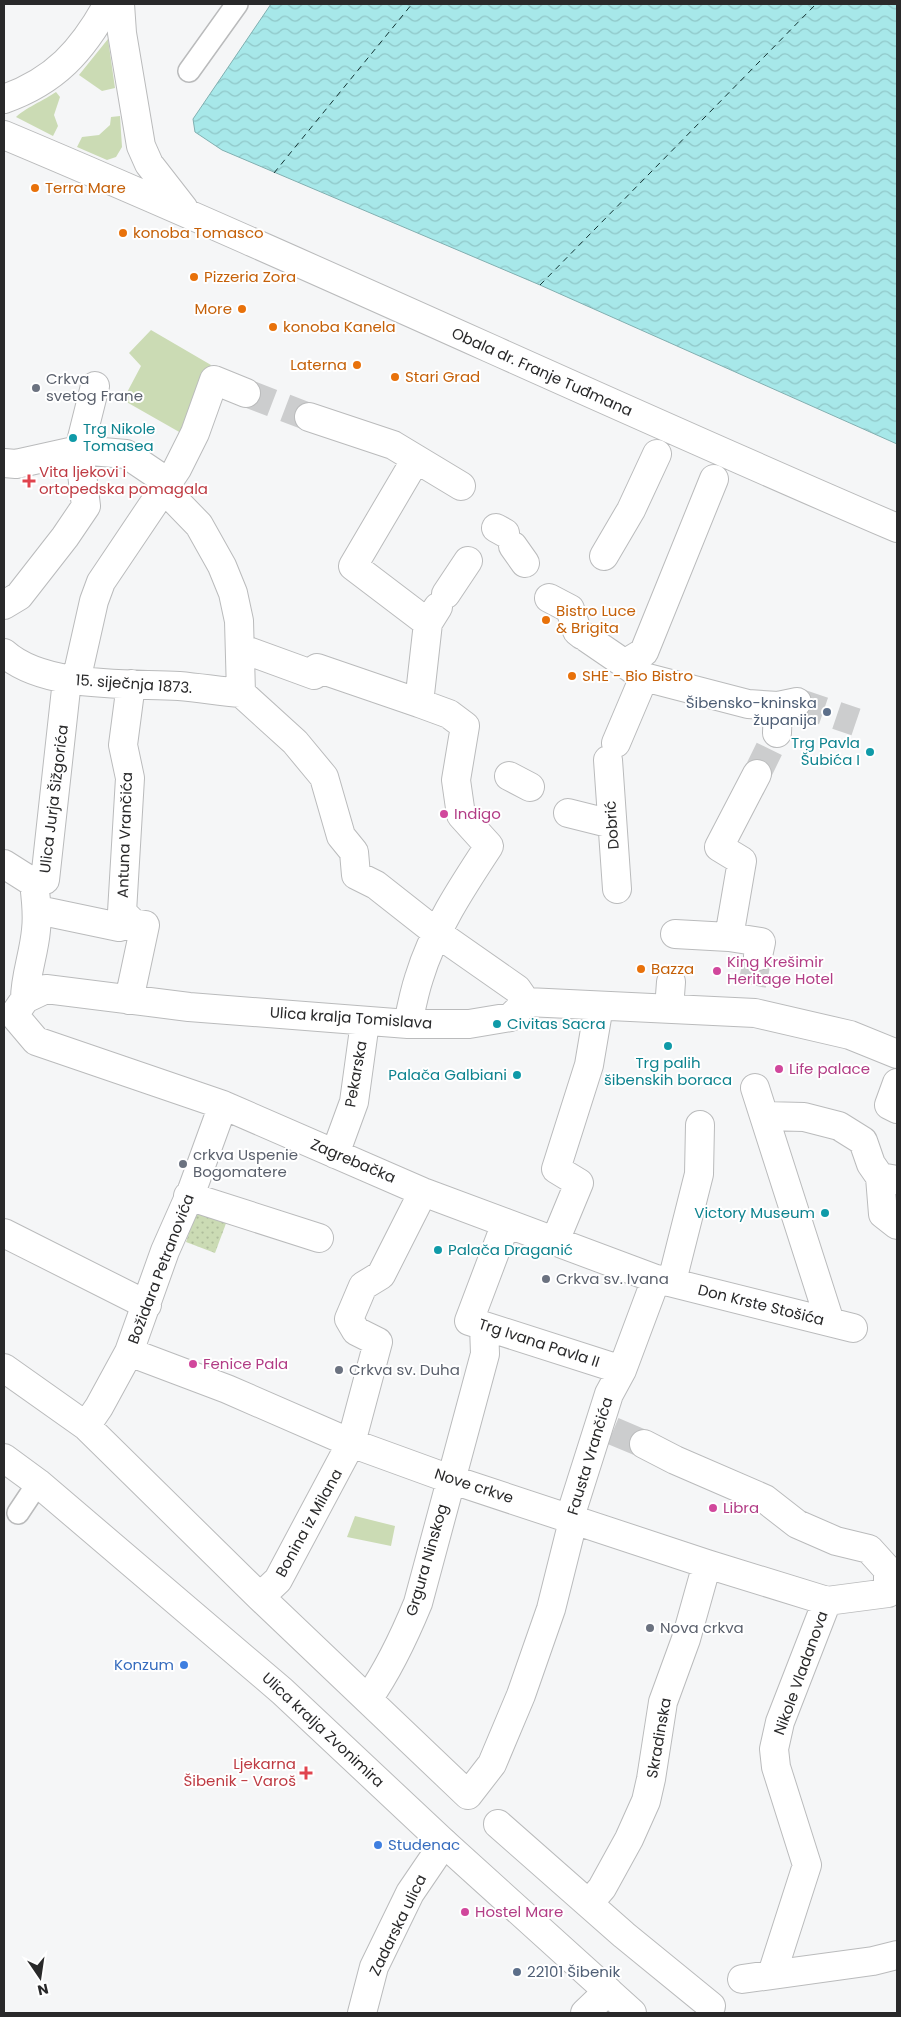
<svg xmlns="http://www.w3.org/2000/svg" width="901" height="2017" viewBox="0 0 901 2017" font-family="Poppins,sans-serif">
	<defs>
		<pattern id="park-dots" width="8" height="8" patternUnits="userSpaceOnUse" patternTransform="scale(1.25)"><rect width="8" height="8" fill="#cbdbb4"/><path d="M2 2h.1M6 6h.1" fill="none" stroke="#aebc9b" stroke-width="1.8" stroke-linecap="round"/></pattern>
		<pattern id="water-waves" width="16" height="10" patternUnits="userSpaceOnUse" patternTransform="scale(1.25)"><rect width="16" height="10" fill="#a7e8e9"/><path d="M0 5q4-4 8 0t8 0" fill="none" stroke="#90c7c8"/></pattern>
	</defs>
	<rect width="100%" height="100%" fill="#f5f6f7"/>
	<path fill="#cbdbb4" d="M108 39 115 88 102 91 79 75Z
		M56 92 60 97 54 115 58 126 53 136 16 117C22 110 46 99 56 92Z
		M120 116 122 147 116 157 107 160 77 147 82 137 99 135 110 125 111 117Z
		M151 330 211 365 181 433 123 400 141 366 129 353Z
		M355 1516 395 1526 391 1546 347 1537Z"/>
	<path fill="url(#park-dots)" d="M198 1207 228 1218 215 1253 186 1242Z"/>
	<path fill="url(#water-waves)" stroke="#81afb0" d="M271 4H897V444L540 285 222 150 195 132 193 119Z"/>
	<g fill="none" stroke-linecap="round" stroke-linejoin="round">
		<path stroke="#123333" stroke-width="1" stroke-dasharray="6 5" stroke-linecap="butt" d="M274 173 412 4
			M540 285 816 4"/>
		<path stroke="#cccdce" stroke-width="28" stroke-dasharray="28 14" stroke-linecap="butt" d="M246 393 309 417
			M797 702 856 722
			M757 774 777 733
			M752 985 758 956
			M613 1431 644 1444"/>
		<g stroke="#babbbc" stroke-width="24">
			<path id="lane" d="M189 71 237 4
				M18 1513 38 1483"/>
		</g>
		<g stroke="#babbbc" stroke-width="30">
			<path id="street" d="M120 4 122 33 141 146 149 164 184 209
				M4 135C304 261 598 400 897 528
				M95 386 79 450 126 454 169 483
				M309 417 393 445 461 486
				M416 459 353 566 428 623
				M4 463 16 464 79 450 86 506 65 537 19 596 4 605
				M165 490 199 525 222 566 233 593 239 621 241 693 295 742 324 777 341 836 354 852 356 875 376 885 437 933 517 989 526 1002
				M496 528 505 533
				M513 546 525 563
				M604 556 631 510 657 454
				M446 594 468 561
				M549 598 570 609 577 631 582 635
				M587 638 644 677 748 704 778 706 797 702
				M240 648 314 675 317 668 419 703
				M4 653C44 689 128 683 179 686 200 688 220 691 241 693
				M626 663 644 652 714 479
				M76 681 94 601 101 582 177 469 195 433 214 380 246 393
				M777 733 778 706
				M616 743 644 677
				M608 760 617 889
				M757 774 719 847 742 861 729 937 761 942 758 956
				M509 776 530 787
				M568 813 612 824
				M4 864 34 883
				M38 910 119 927 133 923
				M675 934 729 937
				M25 999C25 976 34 954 36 930 38 914 36 899 34 883L45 880 67 680
				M129 1000 145 925 133 923 122 912 130 778 123 745 131 684
				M669 1009 671 982
				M14 1015 25 999 46 989 189 1007 408 1024H469L511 1017 526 1002 548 1003 755 1013 850 1035 897 1054
				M14 1015 36 1041 223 1105 423 1192 656 1279
				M408 1024C411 1009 414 993 419 978 433 931 462 887 489 846L461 815 456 780 465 726 449 714 419 703 428 623 438 607
				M897 1083 889 1105 897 1109
				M755 1088 830 1322
				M764 1116 804 1117 839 1126 863 1141 871 1164 880 1177 897 1180
				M335 1154 354 1102 365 1022
				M880 1177 883 1214 897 1225
				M188 1196 319 1238
				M506 1223 469 1321 622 1370
				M4 1233 147 1305
				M555 1241 579 1183 556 1169 589 1065 599 1006
				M669 1282 853 1328
				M129 1352 227 1389 351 1443 450 1479 707 1564 827 1601 888 1593V1570L869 1549 836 1541 797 1524 765 1499 675 1460 644 1444
				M4 1368 86 1426 260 1597 468 1795 492 1764 521 1695 551 1609 571 1529 570 1517 609 1394 622 1370 656 1279 669 1282 674 1273 699 1174 700 1125
				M86 1426 99 1407 129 1352 165 1251 192 1190 223 1105
				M260 1597 278 1580 351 1443 378 1342 356 1331 349 1319 363 1286 381 1275 423 1192
				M368 1699C389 1669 404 1637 418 1603L485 1354 484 1326
				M498 1824 624 1935 711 2006
				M590 1902 602 1888 629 1839 646 1801 651 1779 663 1702 686 1639 707 1564
				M772 1974 807 1865 776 1767 774 1749 780 1722 827 1601
				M742 1979 873 1961 897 1955
				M362 2013 374 1967 410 1893 444 1843
				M585 2013 608 1991"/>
		</g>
		<g stroke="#babbbc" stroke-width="30">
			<path id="secondary" d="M4 99C55 81 82 51 108 4
				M4 1458 38 1483 282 1691 444 1843 632 2013"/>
		</g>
		<use href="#lane" stroke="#fff" stroke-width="21"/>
		<use href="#street" stroke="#fff" stroke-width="28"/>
		<use href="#secondary" stroke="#fff" stroke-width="28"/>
	</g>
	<g fill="#e8710a" stroke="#fff" stroke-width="2">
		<circle cx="35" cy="188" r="5"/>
		<circle cx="123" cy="233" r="5"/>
		<circle cx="194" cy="277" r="5"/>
		<circle cx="242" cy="309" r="5"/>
		<circle cx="273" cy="327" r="5"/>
		<circle cx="357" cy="365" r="5"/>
		<circle cx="395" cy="377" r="5"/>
		<circle cx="546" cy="620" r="5"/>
		<circle cx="572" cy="676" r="5"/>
		<circle cx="641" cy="969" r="5"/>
	</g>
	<g fill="#6b7280" stroke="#fff" stroke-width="2">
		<circle cx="36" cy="388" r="5"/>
		<circle cx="183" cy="1164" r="5"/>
		<circle cx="546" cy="1279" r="5"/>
		<circle cx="339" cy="1370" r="5"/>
		<circle cx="650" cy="1628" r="5"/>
	</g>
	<g fill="#0f9aa8" stroke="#fff" stroke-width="2">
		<circle cx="73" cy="438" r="5"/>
		<circle cx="870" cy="752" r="5"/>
		<circle cx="497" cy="1024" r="5"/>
		<circle cx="668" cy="1046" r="5"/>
		<circle cx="517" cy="1075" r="5"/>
		<circle cx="825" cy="1213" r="5"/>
		<circle cx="438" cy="1250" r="5"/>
	</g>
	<g fill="#e0444e" stroke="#fff" stroke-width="2">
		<path d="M26.5 473.5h5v5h5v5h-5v5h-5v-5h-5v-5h5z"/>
		<path d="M303.5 1765.5h5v5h5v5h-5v5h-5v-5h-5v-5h5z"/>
	</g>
	<g fill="#5c6f8a" stroke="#fff" stroke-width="2">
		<circle cx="827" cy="712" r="5"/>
		<circle cx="517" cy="1972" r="5"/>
	</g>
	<g fill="#d1479c" stroke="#fff" stroke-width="2">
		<circle cx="444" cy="814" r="5"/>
		<circle cx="717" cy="971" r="5"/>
		<circle cx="779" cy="1069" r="5"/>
		<circle cx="193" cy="1364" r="5"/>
		<circle cx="713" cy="1508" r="5"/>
		<circle cx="465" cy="1912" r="5"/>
	</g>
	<g fill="#3f7fe0" stroke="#fff" stroke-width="2">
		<circle cx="184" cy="1665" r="5"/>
		<circle cx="378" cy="1845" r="5"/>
	</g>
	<g text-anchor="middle" stroke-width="4" stroke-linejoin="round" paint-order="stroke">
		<g font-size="15" fill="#c56008" stroke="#fff" text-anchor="start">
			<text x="45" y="193">Terra Mare</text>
			<text x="133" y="238">konoba Tomasco</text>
			<text x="204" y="282">Pizzeria Zora</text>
			<text x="232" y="314" text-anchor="end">More</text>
			<text x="283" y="332">konoba Kanela</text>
			<text x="347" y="370" text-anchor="end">Laterna</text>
			<text x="405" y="382">Stari Grad</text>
			<text x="556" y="616">Bistro Luce<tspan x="556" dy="17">&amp; Brigita</tspan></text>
			<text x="582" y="681">SHE - Bio Bistro</text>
			<text x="651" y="974">Bazza</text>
		</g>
		<g font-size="15" fill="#29292a" stroke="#fff">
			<text transform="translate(542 372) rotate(24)" y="5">Obala dr. Franje Tuđmana</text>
			<text transform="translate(134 684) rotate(4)" y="5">15. siječnja 1873.</text>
			<text transform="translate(54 799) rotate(-83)" y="5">Ulica Jurja Šižgorića</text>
			<text transform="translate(612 825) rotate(-94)" y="5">Dobrić</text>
			<text transform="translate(125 835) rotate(-88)" y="5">Antuna Vrančića</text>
			<text transform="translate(351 1018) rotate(4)" y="5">Ulica kralja Tomislava</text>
			<text transform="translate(356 1074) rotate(-80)" y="5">Pekarska</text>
			<text transform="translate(353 1161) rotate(23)" y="5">Zagrebačka</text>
			<text transform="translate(161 1269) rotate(-69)" y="5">Božidara Petranovića</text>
			<text transform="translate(761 1305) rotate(14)" y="5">Don Krste Stošića</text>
			<text transform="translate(539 1343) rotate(18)" y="5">Trg Ivana Pavla II</text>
			<text transform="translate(590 1456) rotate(-73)" y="5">Fausta Vrančića</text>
			<text transform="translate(474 1486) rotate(18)" y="5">Nove crkve</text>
			<text transform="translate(309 1523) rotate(-61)" y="5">Bonina iz Milana</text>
			<text transform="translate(427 1560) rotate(-74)" y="5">Grgura Ninskog</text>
			<text transform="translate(801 1673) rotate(-70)" y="5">Nikole Vladanova</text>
			<text transform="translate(323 1730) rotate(43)" y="5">Ulica kralja Zvonimira</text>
			<text transform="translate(659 1738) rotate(-80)" y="5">Skradinska</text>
			<text transform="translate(398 1925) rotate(-64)" y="5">Zadarska ulica</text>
		</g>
		<g font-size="15" fill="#5b616d" stroke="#fff" text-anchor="start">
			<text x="46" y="384">Crkva<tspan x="46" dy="17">svetog Frane</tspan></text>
			<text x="193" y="1160">crkva Uspenie<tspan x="193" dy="17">Bogomatere</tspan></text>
			<text x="556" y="1284">Crkva sv. Ivana</text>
			<text x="349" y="1375">Crkva sv. Duha</text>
			<text x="660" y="1633">Nova crkva</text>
		</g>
		<g font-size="15" fill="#0d838f" stroke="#fff" text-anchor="start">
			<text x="83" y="434">Trg Nikole<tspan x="83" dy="17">Tomasea</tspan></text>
			<text x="860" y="748" text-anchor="end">Trg Pavla<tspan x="860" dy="17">Šubića I</tspan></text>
			<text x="507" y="1029">Civitas Sacra</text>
			<text x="668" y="1068" text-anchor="middle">Trg palih<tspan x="668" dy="17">šibenskih boraca</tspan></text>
			<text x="507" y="1080" text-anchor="end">Palača Galbiani</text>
			<text x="815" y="1218" text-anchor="end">Victory Museum</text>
			<text x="448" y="1255">Palača Draganić</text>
		</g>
		<g font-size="15" fill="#be3a42" stroke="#fff" text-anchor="start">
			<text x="39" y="477">Vita ljekovi i<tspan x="39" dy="17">ortopedska pomagala</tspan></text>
			<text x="296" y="1769" text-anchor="end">Ljekarna<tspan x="296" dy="17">Šibenik - Varoš</tspan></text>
		</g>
		<g font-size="15" fill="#4e5e75" stroke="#fff" text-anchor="end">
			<text x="817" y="708">Šibensko-kninska<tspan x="817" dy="17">županija</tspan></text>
			<text x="527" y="1977" text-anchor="start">22101 Šibenik</text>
		</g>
		<g font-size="15" fill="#b23c85" stroke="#fff" text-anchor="start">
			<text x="454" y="819">Indigo</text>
			<text x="727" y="967">King Krešimir<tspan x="727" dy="17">Heritage Hotel</tspan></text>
			<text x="789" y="1074">Life palace</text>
			<text x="203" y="1369">Fenice Pala</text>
			<text x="723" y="1513">Libra</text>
			<text x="475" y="1917">Hostel Mare</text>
		</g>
		<g font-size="15" fill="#366cbe" stroke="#fff" text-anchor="end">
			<text x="174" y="1670">Konzum</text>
			<text x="388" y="1850" text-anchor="start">Studenac</text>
		</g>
	</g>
	<rect width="901" height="2017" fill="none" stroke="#29292a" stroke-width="10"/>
	<g transform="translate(40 1977) rotate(167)" stroke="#ffffff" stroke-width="4" paint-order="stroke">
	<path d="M0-4L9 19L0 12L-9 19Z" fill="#29292a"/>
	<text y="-8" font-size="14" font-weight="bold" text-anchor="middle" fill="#29292a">N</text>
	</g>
</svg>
